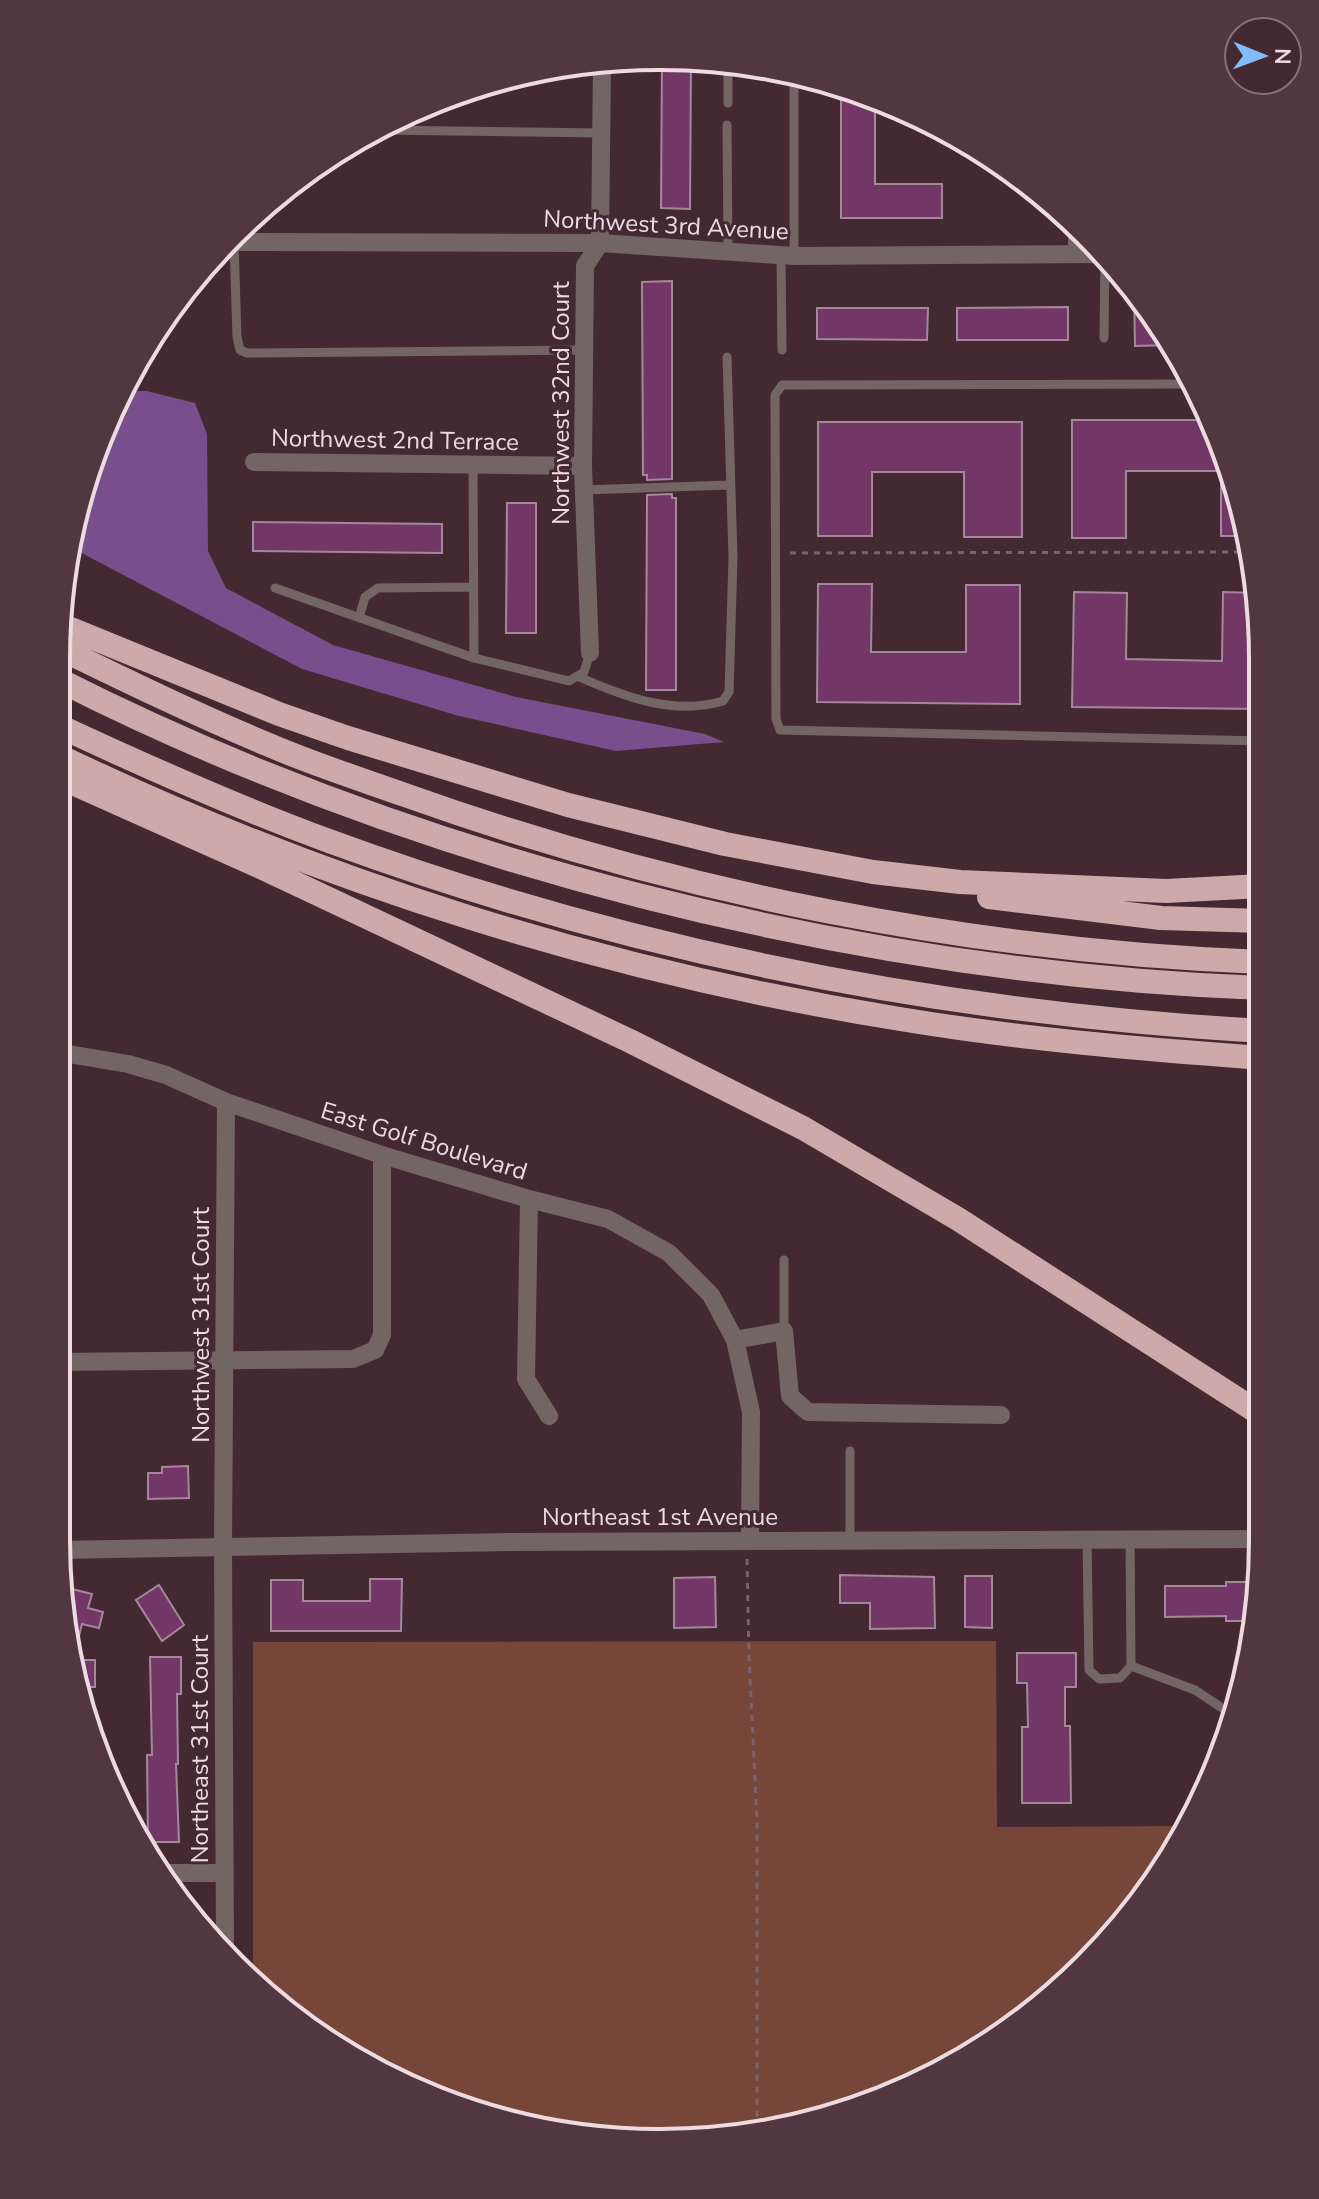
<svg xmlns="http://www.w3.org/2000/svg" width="1319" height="2199" viewBox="0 0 1319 2199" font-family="'Nunito Sans',sans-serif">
	<rect width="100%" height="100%" fill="#442933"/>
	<path fill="#764639" d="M996 1641 997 1827 1185 1826 1161 1875 1027 2019 853 2111 659 2143 466 2111 292 2019 253 1979V1642Z"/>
	<path fill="#784e8c" d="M125 391H147L195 403 207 434 208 551 226 588 333 645 516 697 705 734 724 742 616 751 459 716 302 669 72 548 88 465Z"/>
	<path fill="#723767" stroke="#a3889c" stroke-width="2" d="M662 56 691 59 690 209 661 208Z
		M841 87 875 97V184H942V218H841Z
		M672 281V479L647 480V475H643L642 282Z
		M1134 291 1173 345 1135 346Z
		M1068 307V340H957V308Z
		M817 308H928L927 340 817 339Z
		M1072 420H1208L1242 503 1248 536H1221V471H1126V538H1072Z
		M818 422H1022V537H964V472H872V536H818Z
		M672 494V498H676V690H646L647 495Z
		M507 503H536V633H506Z
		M253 522 442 524V553L253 551Z
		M818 584H872L871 652H966V585H1020V704L817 702Z
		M1074 592 1127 593 1126 659 1222 661 1223 592 1257 593 1262 620V709L1072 707Z
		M188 1466 189 1498 148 1499V1473H162V1467Z
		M56 1471H71V1499H56Z
		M840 1575 934 1577 935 1628 870 1629V1603H840Z
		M965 1576H992V1628L965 1627Z
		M715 1577 716 1627 674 1628V1578Z
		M370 1579H402L401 1631H271V1580H303V1601H370Z
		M1226 1582H1261L1253 1621H1226V1616L1165 1617V1586H1226Z
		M159 1585 184 1625 162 1641 136 1600Z
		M64 1587 92 1594 88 1608 103 1612 99 1628 82 1624 75 1652Z
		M1017 1653H1076V1687H1065V1726H1070L1071 1803H1022V1727H1028L1027 1683H1017Z
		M150 1657H181V1694H177L178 1764H176L179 1842H148L147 1755H152Z
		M76 1660H95V1687H80Z"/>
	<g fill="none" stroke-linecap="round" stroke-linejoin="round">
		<path stroke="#7b626b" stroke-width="3" stroke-dasharray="6 6" stroke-linecap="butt" d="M790 553 1251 552
			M747 1559 749 1656 757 1820V2127"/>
		<path stroke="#746565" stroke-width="9" d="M728 63V103
			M727 125 728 251
			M376 130 602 133
			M234 242 237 337 240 350 247 353 584 350
			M781 255 782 350
			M794 256V73
			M1104 338 1105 254
			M1193 384 782 385 775 395 776 719 780 730 1262 741
			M473 465 474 658 569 681 584 672 590 653
			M584 490 729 485
			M275 588 474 658
			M359 618 365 597 378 588 473 587
			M577 676C622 696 673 716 723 701L729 692 733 558 727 357
			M784 1331V1260
			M850 1451V1540
			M1087 1539 1089 1670 1099 1679 1120 1678 1131 1666 1130 1539
			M1131 1666 1195 1690 1234 1716"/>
		<path stroke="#746565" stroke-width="18" d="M225 242 600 243 794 256 1104 254
			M1077 254V230
			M254 462 583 466
			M590 653 583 466 585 266 600 243 602 62
			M57 1052 128 1064 166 1075 226 1102 382 1155 529 1199 608 1219 669 1253 711 1295 735 1340 751 1412 750 1540
			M57 1130 59 1052 57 1002
			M529 1199 526 1379 549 1416
			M56 1282 59 1362
			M735 1340 784 1331 790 1396 808 1412 1001 1415
			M56 1362 353 1359 375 1350 382 1335V1155
			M58 1550 511 1542 1262 1539
			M162 1873H224
			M225 1951 223 1547 226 1102"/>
		<path stroke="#cea9aa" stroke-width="24" d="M57 632 71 629 279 714 348 738 568 805 725 844 873 872 960 882 1166 891 1262 886
			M57 647C127 681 197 715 269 745 313 764 360 779 405 795 679 893 971 951 1262 962
			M57 679C418 862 858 973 1262 988
			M57 725C147 767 236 807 329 841 629 951 943 1013 1262 1031
			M57 755C323 883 609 972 900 1019 1020 1039 1140 1049 1262 1058
			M57 776 263 868 630 1041 803 1128 958 1219 1262 1415
			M989 897 1161 918 1262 921"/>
	</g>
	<g text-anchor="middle" stroke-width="6" stroke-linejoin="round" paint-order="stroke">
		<g font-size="24" fill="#eedbe1" stroke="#442933">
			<text transform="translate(666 225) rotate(3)" y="8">Northwest 3rd Avenue</text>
			<text transform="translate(561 403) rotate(-90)" y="8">Northwest 32nd Court</text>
			<text transform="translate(395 440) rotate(1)" y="8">Northwest 2nd Terrace</text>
			<text transform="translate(424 1141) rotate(17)" y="8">East Golf Boulevard</text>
			<text transform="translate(201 1325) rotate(-90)" y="8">Northwest 31st Court</text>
			<text x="660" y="1525">Northeast 1st Avenue</text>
			<text transform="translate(200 1749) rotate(-90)" y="8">Northeast 31st Court</text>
		</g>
	</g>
	<path d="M0 0H1319V2199H0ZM659 70H660A589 589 0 0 1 1249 659V1540A589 589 0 0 1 660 2129H659A589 589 0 0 1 70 1540V659A589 589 0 0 1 659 70Z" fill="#523741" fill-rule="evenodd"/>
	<path fill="none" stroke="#eedbe1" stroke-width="4" d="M659 70H660A589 589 0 0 1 1249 659V1540A589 589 0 0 1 660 2129H659A589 589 0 0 1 70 1540V659A589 589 0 0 1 659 70Z"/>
	<g transform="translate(1263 56) rotate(91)"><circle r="38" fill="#442933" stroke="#887079" stroke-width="2"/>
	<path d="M0-6L14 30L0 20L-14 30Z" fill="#84bcfb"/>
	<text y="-12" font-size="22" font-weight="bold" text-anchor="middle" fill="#eedbe1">N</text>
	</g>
</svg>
